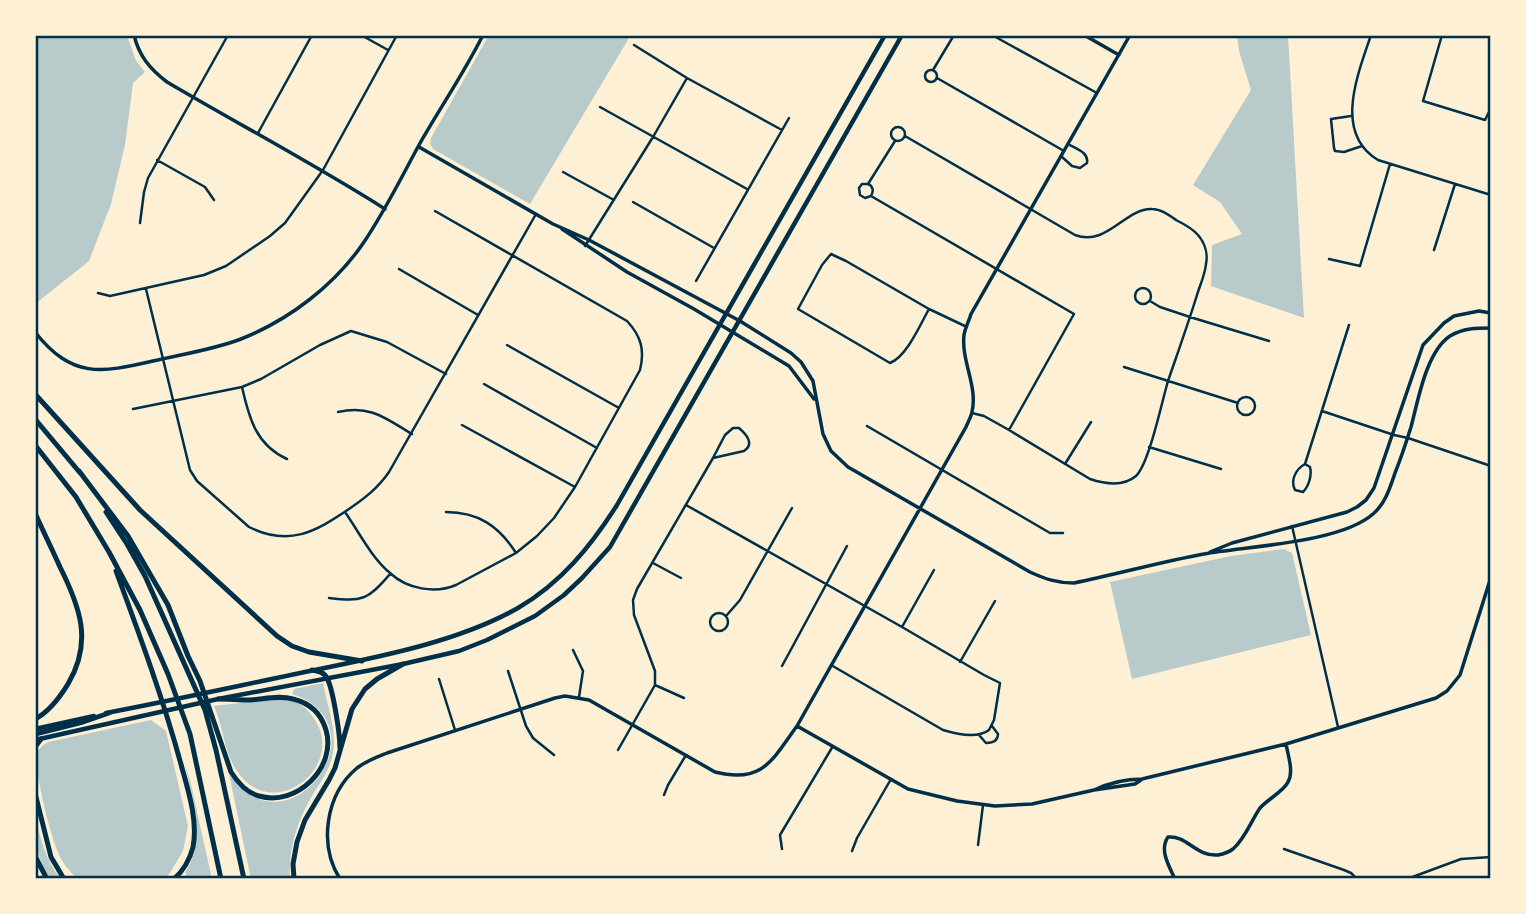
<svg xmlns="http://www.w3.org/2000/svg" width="1526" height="914" viewBox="0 0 1526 914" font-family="'PT Serif',serif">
	<rect width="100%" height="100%" fill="#fdf0d5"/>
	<path fill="#b9caca" d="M35 35H127L136 61 145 72 133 83 125 145 111 204 89 261 35 304Z
		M489 35H628L629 38 530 204 433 149 430 144 431 138Z
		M1237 35H1288L1304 318 1211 286 1212 245 1242 234 1220 202 1193 185 1251 90 1239 51Z
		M1284 549 1292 553 1311 635 1132 679 1110 582 1231 556Z
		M323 683C327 705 337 730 333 753 331 768 320 783 312 796 297 822 288 849 290 879H251L229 774C288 859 387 725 292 694L294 689Z
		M276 699C292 699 303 703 313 717 348 765 276 822 240 775 224 756 224 728 214 706Z
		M151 720 166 731 188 826 183 851 170 873 164 879H78C69 871 62 863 58 852 51 838 33 767 37 754 39 748 43 745 48 742Z
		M185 765 190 780 212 879H183L187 873H185C207 839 193 801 185 765Z
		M35 814C40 837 45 860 61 879H51C34 851 35 845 35 814Z"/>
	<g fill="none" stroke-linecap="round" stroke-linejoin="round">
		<path stroke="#003049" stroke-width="2.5" d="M361 35 388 50
			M992 35 1097 93
			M1371 35C1358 74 1333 133 1378 160L1491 195
			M1442 35 1423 101 1485 120 1491 108
			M634 45 687 78 782 130
			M925 76a6 6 0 1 1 12 0a6 6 0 1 1-12 0Z
			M933 70 954 35
			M937 78 1064 151
			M600 107 747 189
			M1351 116 1331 119 1334 148 1335 151 1344 152 1362 146
			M891 134a7 7 0 1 1 14 0a7 7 0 1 1-14 0Z
			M258 133 312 35
			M905 136 1075 235C1107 247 1125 208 1152 209 1161 209 1169 215 1176 220 1184 224 1192 228 1198 235 1205 243 1208 254 1206 264 1205 275 1200 285 1197 295 1188 324 1178 352 1168 381 1162 401 1149 464 1136 476 1123 487 1105 484 1090 479L1009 430 984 416 972 413
			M1061 156 1072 166 1080 168 1087 163C1089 152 1076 149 1068 144
			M157 160 205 187 214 200
			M563 172 614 200
			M868 184C873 186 874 191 871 196L865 198 860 195 859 188 862 184H868L895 141
			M871 196 1074 314 1009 430
			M633 202 714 248
			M140 223 144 192 148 178 228 35
			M585 246 653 137 687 78
			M1434 250 1455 184
			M831 254 846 261 929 309C920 325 907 356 890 363L798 309 822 265Z
			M1329 259 1360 266 1390 164
			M399 269 478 315
			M696 281 789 118
			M1135 296a8 8 0 1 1 16 0a8 8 0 1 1-16 0Z
			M146 289 190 470 197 481 249 527C289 547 315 532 349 509 365 498 378 488 389 472L536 214
			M98 293 110 296 204 275 226 266 270 236 285 223 323 170 397 35
			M1150 301 1160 307 1190 317 1269 341
			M929 309 967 327
			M507 345 619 408
			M1124 367 1238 403
			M484 384 597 448
			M242 387C249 418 256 445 287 459
			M1237 406a9 9 0 1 1 18 0a9 9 0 1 1-18 0Z
			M133 409 242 387 261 379 320 345 351 331 387 342 446 374
			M1322 411 1394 435 1408 438 1491 466
			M338 412C371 405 385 418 412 434
			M462 425 575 487
			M867 426 1050 533H1063
			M1149 447 1221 469
			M1065 464 1091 422
			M1305 464 1310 467C1312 475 1309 486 1303 492L1295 490C1290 480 1296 469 1305 464L1349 325
			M686 505 902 627 984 675 1000 683 994 720 989 730C977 739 956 734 943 730L831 665
			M345 512C359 532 371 557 390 573 407 589 435 594 456 585L516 553 537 536 554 518 575 487 640 370C645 350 641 336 627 321L435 211
			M446 512C478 512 499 526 516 553
			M1292 526 1338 727
			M653 563 681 578
			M329 598C362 602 368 600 390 574
			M710 622a9 9 0 1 1 18 0a9 9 0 1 1-18 0Z
			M726 616 740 600 792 508
			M902 627 934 570
			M573 650 583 671 579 697
			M960 662 995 601
			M782 666 847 546
			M508 671 526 726 533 738 554 755
			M439 679 455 730
			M655 685 684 698
			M979 735 986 743C993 743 998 741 998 734L992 726
			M618 750 655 685V671L634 615 633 600 637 589 713 458 725 435 733 428H739C746 434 755 444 744 451L713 458
			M664 795 668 785 686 755
			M978 845 983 805
			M782 849 780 835 833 746
			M1284 849 1344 870 1351 873 1357 879
			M852 851 857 838 891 779
			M1407 879 1461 859 1491 857"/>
		<path stroke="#003049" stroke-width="3.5" d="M134 35C139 56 150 69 167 82 240 125 314 164 385 209
			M1084 35 1119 55
			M419 147 553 224 589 240 740 321 791 353 801 362 813 381 823 434 831 451 848 467 1030 572C1045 579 1057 583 1074 583 1118 574 1160 562 1204 554 1248 546 1340 543 1373 514 1385 504 1390 488 1395 473 1401 458 1406 443 1411 427 1418 401 1426 352 1450 336 1463 328 1477 328 1491 328
			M562 229 627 272 694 309 789 366 814 399
			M35 332C72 379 101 373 153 361 183 354 212 350 241 339 289 320 335 285 364 242 385 211 401 178 419 145 440 108 464 73 483 35
			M1210 552 1232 543 1347 512 1357 507 1366 500 1374 488 1423 345 1444 323 1454 316 1479 311 1491 313
			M797 726 908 789 957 801 995 806 1032 804 1094 790 1135 784 1141 780
			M1094 790C1109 783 1125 779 1142 779L1286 744 1436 698 1447 691 1460 675 1491 577
			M340 879C318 844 326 794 357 768 366 761 377 757 387 753L555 698 565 696 589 700 715 772C763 784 772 760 797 726L966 427C968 422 971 417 972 412 978 386 961 361 964 335 965 328 969 321 971 314L1130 35
			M1175 879C1169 866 1159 850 1168 837 1187 835 1196 857 1218 855 1223 854 1229 852 1233 849 1245 839 1251 821 1260 808 1268 799 1284 791 1288 782 1294 772 1288 755 1286 744"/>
		<path stroke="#003049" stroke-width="4.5" d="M106 713C174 700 242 685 310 671 378 657 458 642 518 608 561 583 591 546 617 505L885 35
			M35 729 94 716
			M35 740 218 699 403 664 459 651 487 640 535 616 564 595 582 578 610 547 902 35"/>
		<path stroke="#003049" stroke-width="5" d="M35 394 140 510 277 636 292 646 309 652 362 661
			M35 419 81 474
			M35 445 76 497 109 552 140 610 168 674 190 734 221 879
			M79 471 128 536 168 605 188 656 200 681 231 772C238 783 247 793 259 796 297 807 337 767 326 730 321 713 310 703 293 699 279 695 265 699 250 700 239 700 229 699 218 699
			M106 512 127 544 145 576 205 710 216 750 244 879
			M35 513C43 531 52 549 60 567 80 607 93 642 68 684 60 697 49 712 35 719
			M116 571C140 636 164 701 182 768 189 793 198 822 193 847 190 859 183 871 174 879
			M312 670C318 671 324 672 327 678 333 689 340 734 340 748
			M35 734 83 722 109 713
			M35 747 41 739
			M35 793 51 857 64 879
			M35 856 47 879
			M294 879 293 864 297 842 305 820 329 780 335 768 352 709 365 689 377 679 403 664"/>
	</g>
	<rect width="1526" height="914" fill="none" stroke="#fdf0d5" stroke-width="74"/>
	<rect x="37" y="37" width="1452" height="840" fill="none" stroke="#003049" stroke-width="2.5"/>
</svg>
